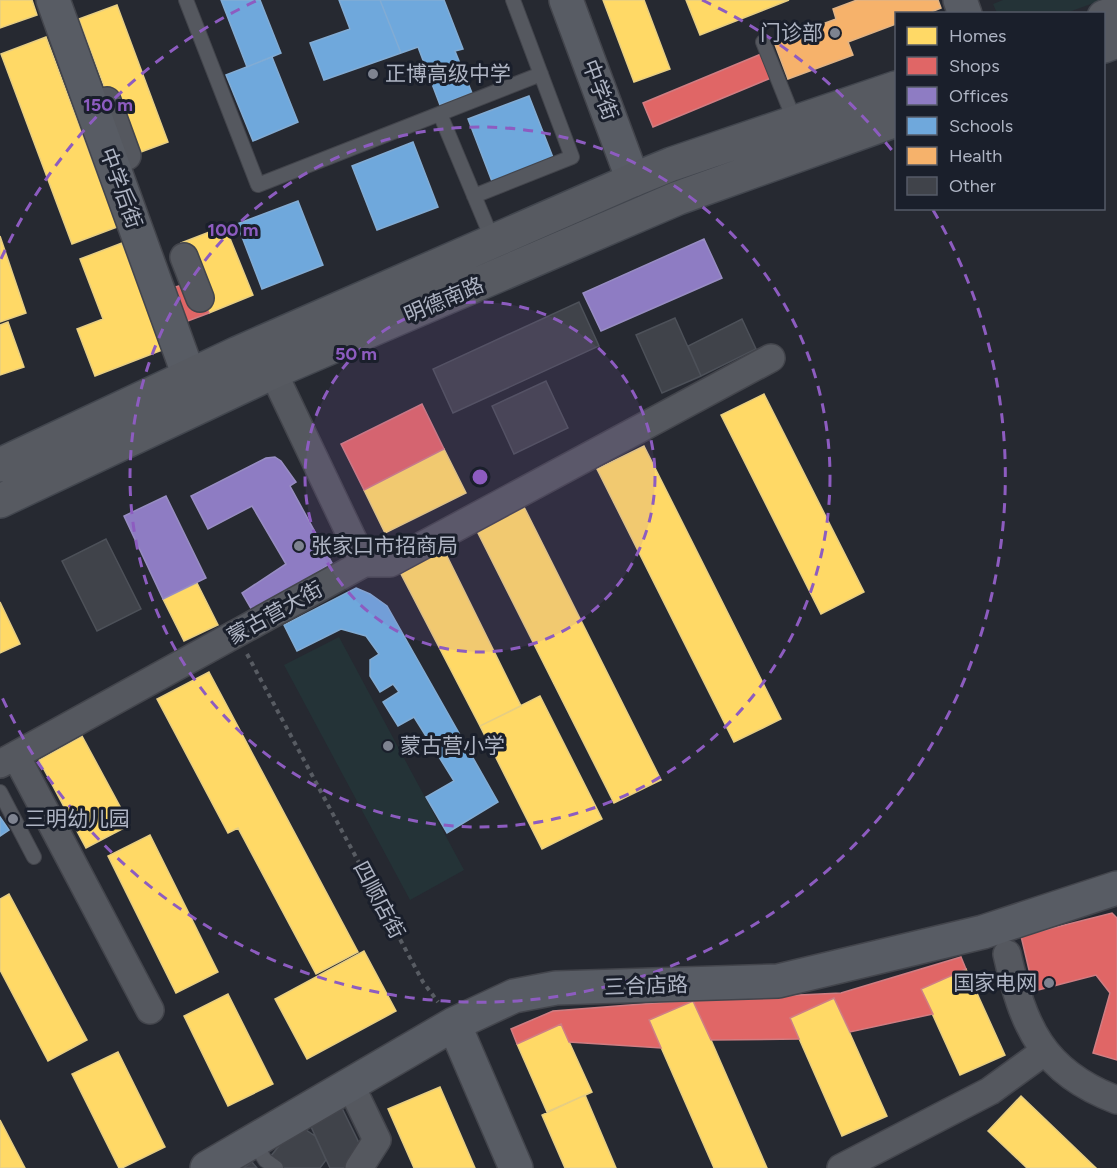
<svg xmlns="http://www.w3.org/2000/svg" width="1117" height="1168" viewBox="0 0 1117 1168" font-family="Figtree,'Noto Sans SC',sans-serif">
	<rect width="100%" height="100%" fill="#262931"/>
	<path fill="#243337" d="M1003 0H1102L1066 13H997L993 4Z
		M339 637 464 870 410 900 284 665Z"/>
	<path fill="#ffd966" stroke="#e7ce82" stroke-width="1.5" d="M0 0H32L37 15 0 28Z
		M603 0H644L670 69 634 82Z
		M686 0H789L700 35Z
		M117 5 168 142 130 156 79 19Z
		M46 37 117 227 72 244 1 54Z
		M225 226 253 295 209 313 181 243Z
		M0 236 26 313 0 322Z
		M122 243 162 350 95 376 77 329 103 319 80 259Z
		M8 322 24 367 0 375V325Z
		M764 394 864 592 821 614 721 415Z
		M644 446 781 719 734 742 597 469Z
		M444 449 466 493 385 533 364 490Z
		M524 507 661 780 614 803 477 531Z
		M444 550 521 706 480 726 400 572Z
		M197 583 218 625 184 641 163 599Z
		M0 602 20 644 0 653Z
		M209 672 358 952 316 974 238 828 228 833 157 699Z
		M540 696 602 819 542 849 480 726Z
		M82 736 130 825 86 848 39 760Z
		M150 835 218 972 176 993 108 856Z
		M9 894 87 1040 48 1061 0 970V899Z
		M364 951 396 1011 307 1059 275 999Z
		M966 969 1005 1055 960 1075 921 989Z
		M228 994 273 1084 228 1106 184 1016Z
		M834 998 887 1116 842 1136 790 1018Z
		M693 1001 711 1040 767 1168H714L649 1020Z
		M561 1024 592 1092 547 1112 517 1044Z
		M118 1052 165 1147 122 1168H119L72 1074Z
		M440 1087 475 1168H414L388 1109Z
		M585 1095 616 1168H565L542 1115Z
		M1021 1096 1096 1168H1027L988 1131Z
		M0 1120 25 1168H0Z"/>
	<path fill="#e06666" stroke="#d17d82" stroke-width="1.5" d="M761 54 771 78 653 127 643 103Z
		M185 284 203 299 209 313 185 322 172 288Z
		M422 404 444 449 364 490 341 444Z
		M1112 913 1117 918V1060L1093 1053 1110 993 1096 975 1034 991 1021 936Z
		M961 957 966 969 921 989 933 1014 850 1032 834 998 790 1018 799 1039 711 1040 693 1001 649 1020 661 1048 569 1042 561 1024 517 1044 511 1029 553 1011 694 1000 841 993Z"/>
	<path fill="#8e7cc3" stroke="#988dc3" stroke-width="1.5" d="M704 239 722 278 601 331 583 293Z
		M275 457 281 461 296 482 290 486 332 563 253 612 242 593 286 564 252 506 208 529 191 496 266 458Z
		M166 496 206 578 163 599 124 516Z"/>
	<path fill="#6fa8dc" stroke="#82acd4" stroke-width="1.5" d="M221 0H260L281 53 247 67Z
		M339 0H380L401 53 324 80 310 43 350 29Z
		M380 0H444L463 49 455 51 472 93 440 105 418 47 401 53Z
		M272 57 298 122 253 141 226 75Z
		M529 96 554 160 493 184 468 119Z
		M413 142 438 207 377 230 352 166Z
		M298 201 323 265 262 289 237 224Z
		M356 588 370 594 387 606 498 802 447 833 426 797 454 781 414 717 398 726 383 702 399 692 393 684 380 692 370 676V660L379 654 366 636 341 629 297 651 284 625Z
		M0 817 9 830 0 836Z"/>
	<path fill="#f6b26b" stroke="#e0b385" stroke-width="1.5" d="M857 0H938L941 8 926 14H896V24L848 42 853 55 788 79 774 42 836 19 833 9Z"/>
	<path fill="#40434a" stroke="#4d5159" stroke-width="1.5" d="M579 302 599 346 453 413 433 369Z
		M675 318 701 376 662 393 636 335Z
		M742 319 756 349 701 376 688 346Z
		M546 381 568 428 514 454 492 406Z
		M106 539 141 609 97 631 62 561Z
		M339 1102 362 1149 347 1168H330L307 1118Z
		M297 1124 315 1136 326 1160 320 1168H284L270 1157Z
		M252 1162 257 1168H243Z"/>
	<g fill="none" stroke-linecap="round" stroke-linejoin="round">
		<g stroke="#43454c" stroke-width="16">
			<path id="lane" d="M186 0 258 185 541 74
				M763 42 795 122
				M440 114 493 241
				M474 196 572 157 513 0
				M0 792 34 857
				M253 1140 265 1160 276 1168"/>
		</g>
		<g stroke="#43454c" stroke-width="30">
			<path id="street" d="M107 101 127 156
				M184 257 200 298
				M364 563H390L771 358
				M16 756 150 1010
				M0 764 364 563 273 372
				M1007 954C1023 1026 1042 1072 1117 1100
				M350 1084 377 1140 359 1168
				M841 1168 990 1091 1045 1051"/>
		</g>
		<g stroke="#43454c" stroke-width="36">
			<path id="secondary" d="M53 0 189 376
				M566 0 633 180
				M960 0 965 14
				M454 1024 516 1168
				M207 1168 454 1024 514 996 556 988 778 981 983 932 1117 888"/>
		</g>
		<g stroke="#42464e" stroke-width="36">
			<path id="primary" d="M1104 17 1117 12
				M1104 46 1117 41
				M0 465 238 353 633 180 672 164 896 88
				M0 501 273 372 678 198 896 120"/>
		</g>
		<path stroke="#585c63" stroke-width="4" stroke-dasharray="4.5 4.5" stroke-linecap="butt" d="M247 654 423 982 438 1002"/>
		<use href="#lane" stroke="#55585f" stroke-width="14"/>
		<use href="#street" stroke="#55585f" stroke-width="27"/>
		<use href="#secondary" stroke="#585c64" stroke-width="33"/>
		<use href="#primary" stroke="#575a61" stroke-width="33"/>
	</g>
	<circle cx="480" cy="477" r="175" fill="#8d5cc0" fill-opacity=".12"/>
	<g fill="none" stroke="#8d5cc0" stroke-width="3" stroke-dasharray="10 8">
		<circle cx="480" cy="477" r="175"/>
		<circle cx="480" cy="477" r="350"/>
		<path d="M1 259A526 526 0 0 1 258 0M702 0A526 526 0 0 1 894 153M933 210A526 526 0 1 1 1 695"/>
	</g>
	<g fill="#7e8390" stroke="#1a1f2b" stroke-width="2">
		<circle cx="835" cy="33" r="6"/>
		<circle cx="373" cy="74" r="6"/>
		<circle cx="299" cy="546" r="6"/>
		<circle cx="388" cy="746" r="6"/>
		<circle cx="13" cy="819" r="6"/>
		<circle cx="1049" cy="983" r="6"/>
	</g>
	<g text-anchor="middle" stroke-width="6" stroke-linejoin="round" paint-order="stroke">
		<g font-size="21" fill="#aeb4c3" stroke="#1a1f2b" text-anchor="start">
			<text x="823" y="40" text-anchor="end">门诊部</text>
			<text x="385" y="81">正博高级中学</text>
			<text x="311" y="553">张家口市招商局</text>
			<text x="400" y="753">蒙古营小学</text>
			<text x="25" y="826">三明幼儿园</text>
			<text x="1037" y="990" text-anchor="end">国家电网</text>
		</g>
		<g font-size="21" fill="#aeb4c3" stroke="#1a1f2b">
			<text transform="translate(600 90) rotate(69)" y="7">中学街</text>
			<text transform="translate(121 188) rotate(70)" y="7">中学后街</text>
			<text transform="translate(444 300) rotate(-23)" y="7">明德南路</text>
			<text transform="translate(275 613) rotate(-29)" y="7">蒙古营大街</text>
			<text transform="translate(379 900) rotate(62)" y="7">四顺店街</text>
			<text transform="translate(646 986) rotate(-2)" y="7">三合店路</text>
		</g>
	</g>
	<circle cx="480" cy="477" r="9" fill="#8d5cc0" stroke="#1a1f2b" stroke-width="3"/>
	<g font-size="18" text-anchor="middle" font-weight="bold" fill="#8d5cc0" stroke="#1a1f2b" stroke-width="6" stroke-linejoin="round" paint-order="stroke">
		<text x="108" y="111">150 m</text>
		<text x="233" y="236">100 m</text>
		<text x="356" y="360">50 m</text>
	</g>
	<rect x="895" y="12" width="210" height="198" fill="#1a1f2b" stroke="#555b68" stroke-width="1.5"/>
	<rect x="907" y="27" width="30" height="18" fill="#ffd966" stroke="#555b68" stroke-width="1.5"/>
	<text x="949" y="42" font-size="18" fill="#aeb4c3">Homes</text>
	<rect x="907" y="57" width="30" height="18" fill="#e06666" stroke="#555b68" stroke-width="1.5"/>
	<text x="949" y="72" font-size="18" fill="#aeb4c3">Shops</text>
	<rect x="907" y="87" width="30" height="18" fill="#8e7cc3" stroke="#555b68" stroke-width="1.5"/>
	<text x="949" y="102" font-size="18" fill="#aeb4c3">Offices</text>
	<rect x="907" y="117" width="30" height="18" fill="#6fa8dc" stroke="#555b68" stroke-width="1.5"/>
	<text x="949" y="132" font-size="18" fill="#aeb4c3">Schools</text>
	<rect x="907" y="147" width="30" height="18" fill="#f6b26b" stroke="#555b68" stroke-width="1.5"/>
	<text x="949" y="162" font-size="18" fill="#aeb4c3">Health</text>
	<rect x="907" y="177" width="30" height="18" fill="#40434a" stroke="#555b68" stroke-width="1.5"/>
	<text x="949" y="192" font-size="18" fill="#aeb4c3">Other</text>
</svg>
